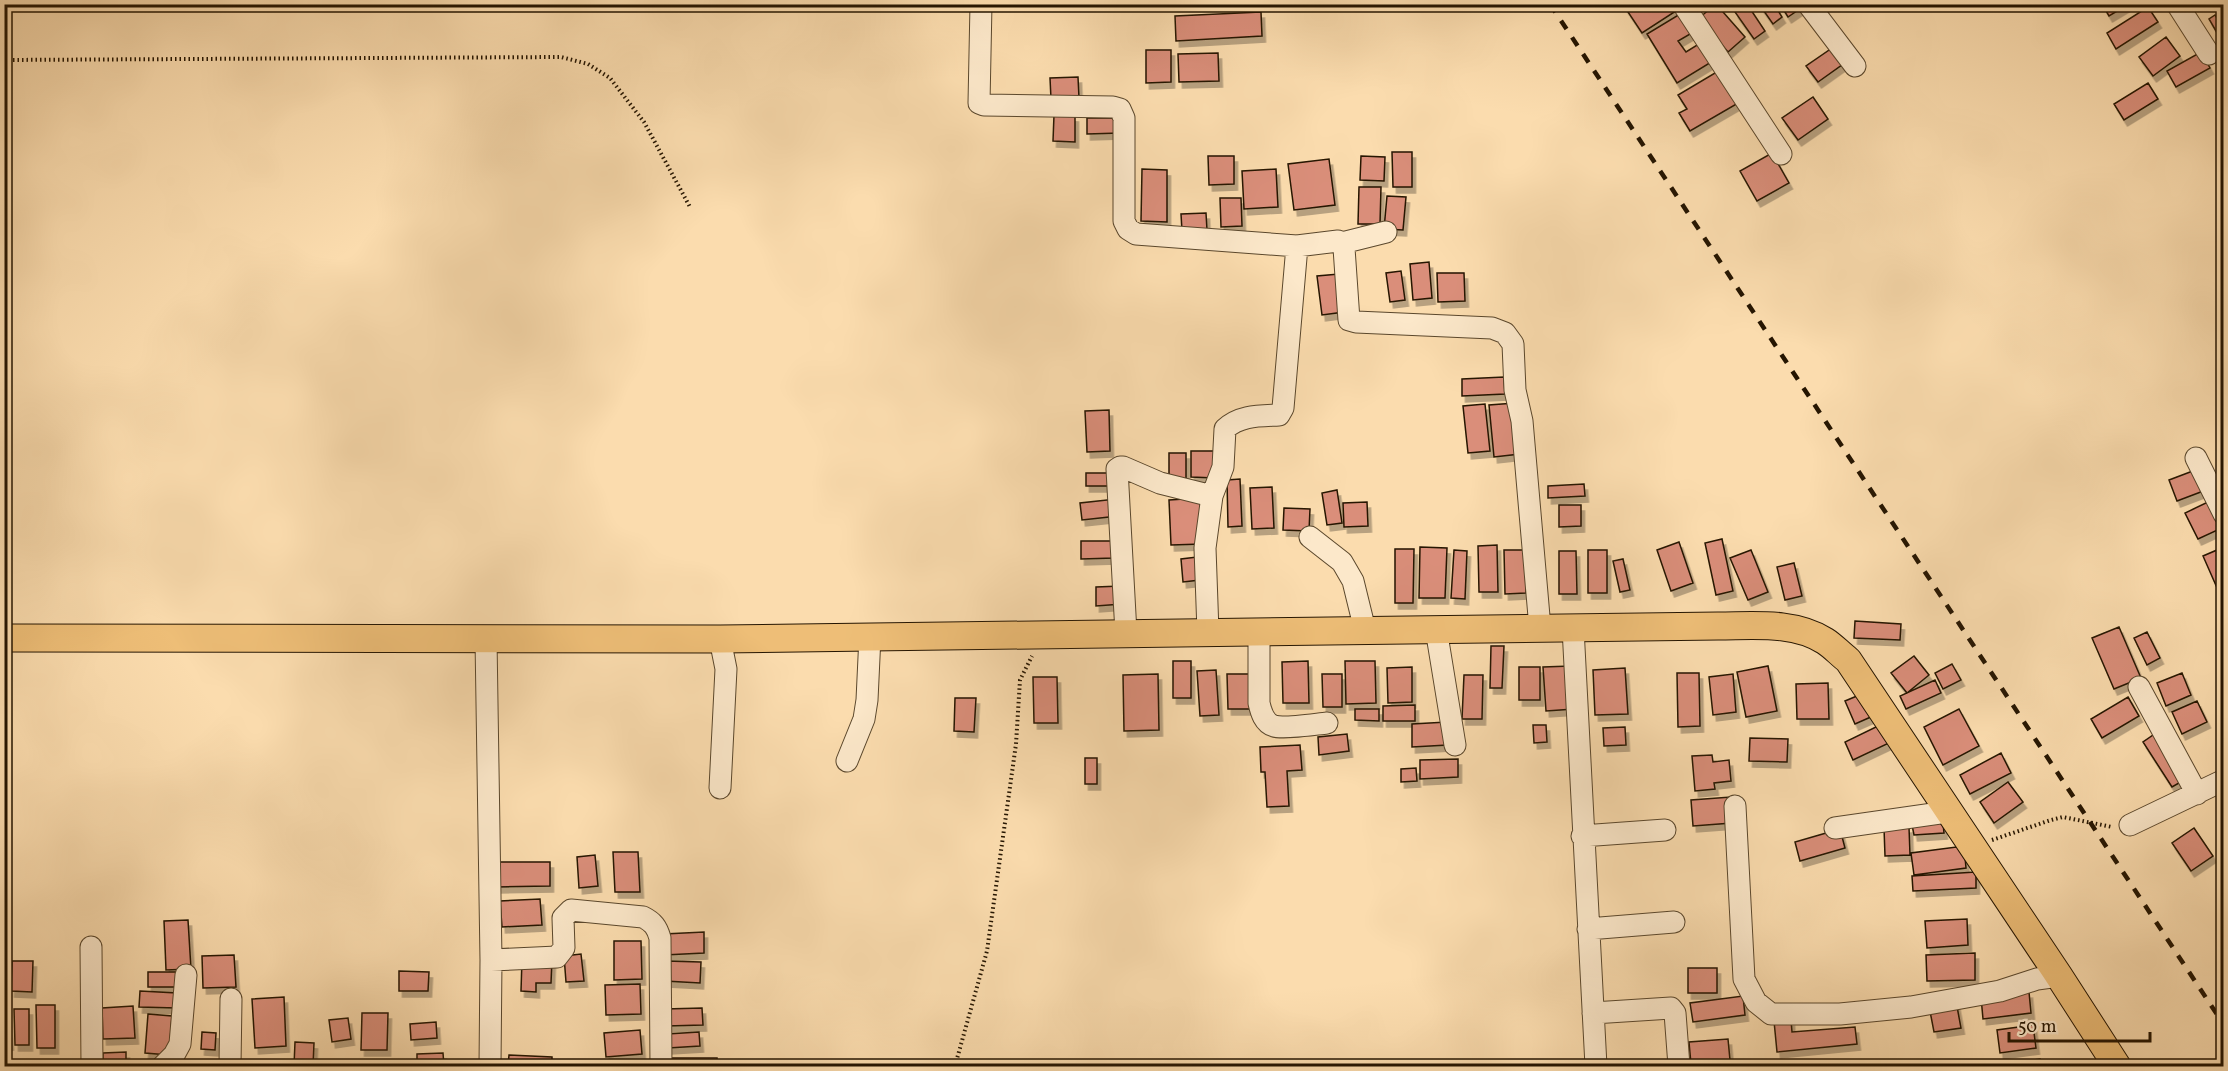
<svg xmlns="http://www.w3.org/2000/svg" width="2228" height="1071" viewBox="0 0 2228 1071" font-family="Vollkorn,serif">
	<defs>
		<filter id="shadow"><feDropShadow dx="3.5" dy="6" stdDeviation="0" flood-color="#0004"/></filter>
	</defs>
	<rect width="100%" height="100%" fill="#fbdcae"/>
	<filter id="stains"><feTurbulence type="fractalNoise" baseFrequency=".00333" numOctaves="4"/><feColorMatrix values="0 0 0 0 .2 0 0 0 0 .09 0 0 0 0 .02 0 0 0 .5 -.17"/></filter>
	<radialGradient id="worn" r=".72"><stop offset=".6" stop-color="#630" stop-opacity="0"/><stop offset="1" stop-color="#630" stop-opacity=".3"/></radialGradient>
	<path fill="#da8e7a" stroke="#251501" stroke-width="1.5" filter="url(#shadow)" d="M1625 4H1676L1679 9 1642 33 1624 6Z
		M1716 4 1745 37 1728 52 1699 18Z
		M1747 4 1765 31 1754 39 1735 12Z
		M1759 4H1774L1782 17 1773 24Z
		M1780 4H1803L1804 6 1788 17Z
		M2102 4H2129L2109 16Z
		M2148 7 2158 22 2116 49 2107 33Z
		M1685 11 1697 30 1678 41 1686 52 1702 42 1713 61 1677 83 1647 34Z
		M1261 12 1262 36 1176 41 1175 16Z
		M2215 15 2224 29V36L2220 38 2209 19Z
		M2166 37 2180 56 2153 76 2139 57Z
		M1835 46 1846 62 1818 82 1806 66Z
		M1146 50H1171V82L1146 83Z
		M2201 52 2210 68 2176 87 2167 71Z
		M1218 53 1219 81 1179 82 1178 54Z
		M1720 70 1740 102 1690 131 1679 113 1687 109 1678 95Z
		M1078 77 1079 98 1051 99 1050 78Z
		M2148 83 2158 99 2124 120 2114 104Z
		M1813 97 1828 119 1798 140 1782 118Z
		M1054 115 1075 116V142L1053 141Z
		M1087 118H1120V133L1087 134Z
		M1392 152H1412V187H1393Z
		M1772 153 1789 183 1757 201 1740 171Z
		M1208 156H1234V184L1209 185Z
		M1361 156 1385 157 1384 181 1360 180Z
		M1329 159 1335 205 1294 210 1288 164Z
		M1142 169 1167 170V222L1141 221Z
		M1276 169 1278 207 1244 209 1242 171Z
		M1359 187H1381L1380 224H1358Z
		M1387 196 1406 197 1403 230 1384 229Z
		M1220 198H1241L1242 226 1221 227Z
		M1206 213 1207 230 1182 231 1181 214Z
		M1429 262 1432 298 1413 300 1410 264Z
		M1401 271 1405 300 1390 302 1386 273Z
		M1437 273H1464L1465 301 1438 302Z
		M1339 274 1344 312 1322 315 1317 276Z
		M1504 377 1505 394 1462 396V379Z
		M1515 403 1520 454 1494 457 1489 405Z
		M1485 404 1490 451 1468 453 1463 406Z
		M1109 410 1110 451 1087 452 1085 411Z
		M1191 451H1215V478L1191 477Z
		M1169 453H1186V480L1169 481Z
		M2198 469 2206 490 2177 501 2169 480Z
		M1086 473H1112V486H1086Z
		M1240 479 1242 526 1228 527 1227 480Z
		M1584 484 1585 496 1548 498V486Z
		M1272 487 1274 528 1252 529 1250 488Z
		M1337 490 1342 523 1327 525 1322 493Z
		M1200 498 1202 544 1171 545 1169 500Z
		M1116 499 1118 516 1082 520 1080 503Z
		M2210 501 2222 528 2198 539 2185 513Z
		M1367 502 1368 526 1344 527 1343 503Z
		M1559 505H1581V526L1559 527Z
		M1284 508 1310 509 1309 531 1283 530Z
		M1722 539 1733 591 1716 595 1705 543Z
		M1081 541H1114V558L1081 559Z
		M1679 542 1693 583 1671 591 1657 550Z
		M1497 545 1498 592H1479L1478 546Z
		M1420 547 1447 548 1445 598H1419Z
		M2224 547V587L2218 590 2203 556Z
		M1395 549H1414L1413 603H1395Z
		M1454 550 1467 551 1465 599 1451 598Z
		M1504 550H1525L1526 593 1505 594Z
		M1588 550H1607V593H1588Z
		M1751 550 1768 592 1748 600 1730 558Z
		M1559 551H1576L1577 594H1559Z
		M1197 557 1200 580 1183 582 1181 559Z
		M1623 559 1630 590 1620 592 1613 561Z
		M1794 563 1802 596 1785 600 1777 567Z
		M1121 586 1122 604 1096 606V587Z
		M1855 621 1901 624 1900 640 1854 638Z
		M2119 627 2141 678 2114 689 2092 638Z
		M2147 632 2160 658 2147 665 2134 638Z
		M1491 646H1504L1502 688H1490Z
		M1914 656 1929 675 1907 693 1891 673Z
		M1173 661H1191V698H1173Z
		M1308 661 1309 703H1283L1282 662Z
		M1345 661H1375L1376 703 1346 704Z
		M1952 664 1961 680 1943 689 1935 673Z
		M1571 666 1574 709 1546 711 1543 667Z
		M1768 666 1777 711 1746 717 1737 672Z
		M1412 667V702L1388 703 1387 668Z
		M1519 667H1540V700H1519Z
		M1625 668 1628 714 1595 715 1593 670Z
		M1216 670 1219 715 1200 716 1197 671Z
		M1677 673H1699L1700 726 1678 727Z
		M2182 673 2191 695 2166 706 2157 683Z
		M1158 674 1159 730 1124 731 1123 675Z
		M1227 674H1249L1250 709H1228Z
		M1322 674H1342V707H1323Z
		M1733 674 1736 712 1713 715 1709 677Z
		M1464 675H1483L1482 719H1462Z
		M1033 677H1057L1058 723H1034Z
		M1935 680 1941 693 1906 709 1900 696Z
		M1828 683 1829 719H1797L1796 684Z
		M1864 693 1873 716 1855 724 1845 701Z
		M2128 697 2139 716 2102 738 2091 719Z
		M955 698H976L974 732 954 731Z
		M2197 701 2207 722 2182 734 2172 712Z
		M1415 705V721H1383V706Z
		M1355 709H1379V721L1355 720Z
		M1959 709 1979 746 1943 765 1924 727Z
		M1447 722 1448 745 1412 747V724Z
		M1533 725H1546L1547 742 1534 743Z
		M1880 725 1889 743 1853 760 1845 742Z
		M1625 727 1626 745 1604 746 1603 728Z
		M2156 733 2186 779 2172 787 2143 742Z
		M1347 734 1349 751 1319 755 1318 737Z
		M1750 738 1788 739 1787 762 1749 761Z
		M1300 745 1302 770 1287 771 1289 806 1267 807 1265 772H1261L1260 747Z
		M2001 753 2011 773 1970 794 1960 775Z
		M1712 755 1713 762 1729 760 1731 781 1714 783 1715 789 1695 791 1692 756Z
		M1085 758H1097V784H1085Z
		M1458 759V777L1420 779V760Z
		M1416 768 1417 781 1401 782V769Z
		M2008 782 2023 802 1994 823 1980 802Z
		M1731 797 1732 823 1693 826 1691 800Z
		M1943 823 1944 833 1914 835 1912 825Z
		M1909 827 1910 855 1885 856 1884 828Z
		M2194 828 2213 856 2191 871 2172 843Z
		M1840 829 1845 848 1800 861 1795 842Z
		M1964 846 1966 868 1914 875 1911 853Z
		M613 852H638L640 892H615Z
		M595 855 598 886 579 888 577 857Z
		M495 862H550V886L495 887Z
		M1976 872V888L1913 891 1912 876Z
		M540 899 542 925 502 927 500 901Z
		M1967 919 1968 945 1927 948 1925 921Z
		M188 920 191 969 166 970 164 921Z
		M704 932V953L664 955V934Z
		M614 941H641L642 979 614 980Z
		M1975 953V980L1927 981 1926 955Z
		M581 954 584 981 566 982 564 956Z
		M234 955 236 987 203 988 202 956Z
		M522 959H552L551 983H536V992L521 991Z
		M12 961H33L32 992 11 991Z
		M665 961 701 962 700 983 665 981Z
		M1688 968H1717V993H1688Z
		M399 971 429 972 428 991H399Z
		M148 972H179V987H148Z
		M640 984 641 1014 606 1015 605 985Z
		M140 991 177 993V1008L139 1007Z
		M2029 992 2031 1013 1983 1019 1981 997Z
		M1743 996 1745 1015 1693 1022 1690 1003Z
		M284 997 286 1046 255 1048 252 999Z
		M1956 1001 1961 1028 1934 1032 1929 1006Z
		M36 1005H55V1048H37Z
		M133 1006 135 1038 103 1039 102 1008Z
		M702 1008 703 1025 666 1026 665 1009Z
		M14 1009H29V1045H15Z
		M4 1011H7L10 1044 4 1045Z
		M362 1013H388L387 1050H361Z
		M148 1014 172 1016 169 1055 145 1053Z
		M348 1018 351 1039 332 1042 329 1020Z
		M1791 1020 1792 1032 1855 1027 1857 1044 1777 1052 1774 1021Z
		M436 1022 437 1038 411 1040 410 1024Z
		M2033 1025 2036 1048 2000 1053 1997 1030Z
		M640 1030 642 1054 606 1057 604 1033Z
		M202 1032 216 1033 215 1050 201 1049Z
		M699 1032 700 1046 668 1048 667 1034Z
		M1728 1039 1730 1060 1691 1064 1689 1042Z
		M295 1042 314 1043 313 1066H294Z
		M126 1052V1066H103V1053Z
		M443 1053 444 1066H417V1054Z
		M509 1055 552 1057V1066H508Z
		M665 1058H717V1066H665Z
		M2040 1059 2041 1066H2001V1064Z"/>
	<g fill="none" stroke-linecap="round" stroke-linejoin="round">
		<g stroke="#5a472c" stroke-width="23">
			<path id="minor" d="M981 4 979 103 984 105 1113 107 1120 109 1124 118V221L1128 229 1136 234 1297 246 1338 241 1342 243 1344 248 1349 320 1356 322 1492 328 1505 333 1513 344 1515 390 1522 421 1540 628
				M1683 4 1781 154
				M1808 4 1855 66
				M2177 4 2209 54
				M1342 243 1386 232
				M2196 458 2224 514
				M1310 537 1342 562 1353 581 1365 630
				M1573 628 1596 1066
				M1436 629 1455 745
				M1259 631V703C1261 712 1264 723 1274 726 1283 729 1316 724 1327 723
				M1208 632 1205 548 1212 496 1223 467 1225 429C1240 415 1260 416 1279 415L1283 408 1297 246
				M1126 633 1117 469 1120 467H1123L1160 483 1212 496
				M486 639 491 960 490 1066
				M720 639 726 669 720 788
				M2139 687 2197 794
				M847 761 864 719 867 700 870 636
				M1735 806 1744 979 1756 1002 1771 1014H1840L1911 1007 2000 991 2037 979 2059 976
				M2130 825 2224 780
				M1835 828 1947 812
				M1582 836 1665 830
				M1588 929 1674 922
				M91 947 92 1066
				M491 960 557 957 564 948 563 918 571 910 643 917C653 922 657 927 660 938L661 1066
				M1593 1013 1671 1008 1675 1013 1679 1066
				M163 1066 174 1055 180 1044 186 975
				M230 1066 231 999"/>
		</g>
		<g stroke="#251501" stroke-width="29">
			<path id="major" d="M4 638 720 639 1718 626C1753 626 1794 621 1825 641 1833 646 1840 654 1848 660L2059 976 2117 1066"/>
		</g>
		<path stroke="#251501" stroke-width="4" stroke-dasharray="1.5 3" stroke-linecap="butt" d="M4 60 561 57 588 64 610 78 644 122 690 207
			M1992 840 2051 820 2063 817 2112 827
			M955 1066 987 951 1016 744 1020 680 1032 656"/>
		<use href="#minor" stroke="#fce8ca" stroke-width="21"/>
		<use href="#major" stroke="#eebe77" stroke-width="27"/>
		<path stroke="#251501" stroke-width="4.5" stroke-dasharray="10 10" stroke-linecap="butt" d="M1550 4 2224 1025"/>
	</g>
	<rect width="2228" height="1071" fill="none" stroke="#fbdcae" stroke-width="24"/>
	<rect x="6" y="6" width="2216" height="1059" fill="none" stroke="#251501" stroke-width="3"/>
	<rect x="12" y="12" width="2204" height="1047" fill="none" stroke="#251501" stroke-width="1.5"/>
	<path d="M2009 1032v9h141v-9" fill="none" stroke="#251501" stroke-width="3"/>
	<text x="2018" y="1032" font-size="18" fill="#251501" stroke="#fce8ca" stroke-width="4.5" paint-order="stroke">50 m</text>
	<rect width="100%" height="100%" filter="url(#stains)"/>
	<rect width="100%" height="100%" fill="url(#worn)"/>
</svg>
